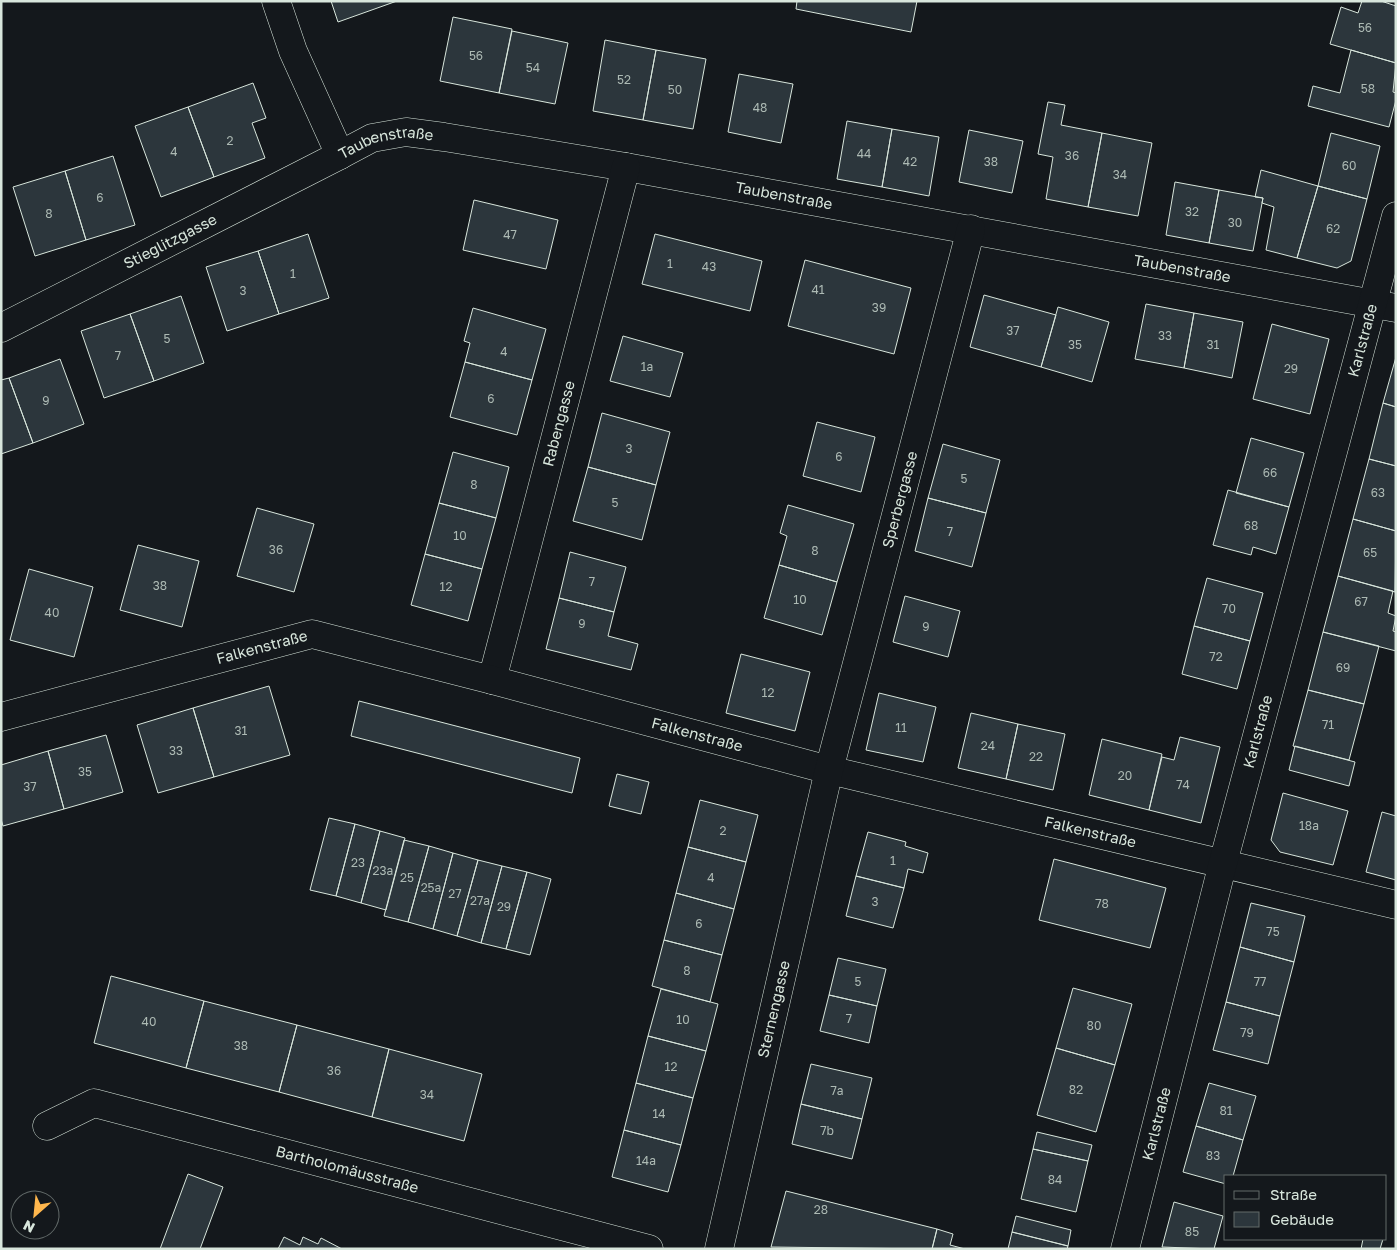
<svg xmlns="http://www.w3.org/2000/svg" width="1397" height="1250" viewBox="0 0 1397 1250" font-family="'Golos Text',sans-serif">
	<rect width="100%" height="100%" fill="#14181c"/>
	<path fill="#2c363c" stroke="#d8e6dc" d="M331 1H397L338 22Z
		M797 1H917L911 32 796 9Z
		M1362 1H1381L1396 6V63L1330 44 1341 7 1358 13Z
		M453 17 512 29 499 93 440 81Z
		M512 31 568 43 555 104 499 93Z
		M605 40 656 50 643 120 593 111Z
		M656 50 706 59 693 129 643 120Z
		M1351 50 1396 63 1393 92 1396 93V100L1389 127 1308 106 1313 86 1340 93Z
		M739 74 793 84 781 143 728 132Z
		M253 83 266 118 252 123 265 158 214 177 188 107Z
		M1048 102 1065 105 1061 125 1102 133 1088 207 1046 199 1053 157 1038 154Z
		M188 107 214 177 161 197 135 126Z
		M847 121 892 129 882 187 837 179Z
		M892 129 939 137 929 196 882 187Z
		M969 130 1023 141 1012 193 959 182Z
		M1102 133 1152 143 1138 216 1088 207Z
		M1331 133 1380 146 1367 199 1318 186Z
		M113 156 135 225 86 240 65 171Z
		M1261 170 1318 186 1297 258 1266 250 1274 207 1262 203 1263 198 1255 197Z
		M65 171 86 240 35 256 13 187Z
		M1175 182 1219 190 1209 243 1166 235Z
		M1318 186 1367 199 1351 261 1337 268 1297 258Z
		M1219 190 1263 198 1253 251 1209 243Z
		M474 200 558 220 546 269 463 250Z
		M308 234 329 298 279 314 258 251Z
		M655 234 762 261 750 311 642 284Z
		M258 251 279 314 227 331 206 267Z
		M805 260 911 288 894 354 788 326Z
		M984 295 1056 315 1041 367 970 347Z
		M181 296 204 363 154 381 130 314Z
		M1146 304 1194 313 1184 368 1135 359Z
		M1058 307 1109 322 1092 382 1041 367Z
		M473 308 546 329 532 380 465 362 470 343 464 341Z
		M1194 313 1243 322 1232 378 1184 368Z
		M130 314 154 381 104 398 81 331Z
		M1272 324 1329 339 1310 414 1253 399Z
		M623 336 683 353 670 397 610 381Z
		M1396 357V407L1383 403Z
		M60 359 84 424 33 443 9 378Z
		M465 362 532 380 517 435 450 417Z
		M9 378 33 443 1 454V380Z
		M1383 403 1396 407V466L1369 459Z
		M602 413 670 432 656 485 588 467Z
		M817 422 875 437 861 492 803 476Z
		M1251 438 1304 453 1289 507 1236 493Z
		M943 444 1000 460 986 513 928 498Z
		M453 452 509 467 496 518 439 503Z
		M1369 459 1396 466V531L1353 519Z
		M588 467 656 485 642 540 573 521Z
		M1228 490 1289 507 1276 554 1253 547 1251 555 1213 545Z
		M928 498 986 513 972 567 915 551Z
		M439 503 496 518 482 569 425 554Z
		M788 505 854 524 837 582 779 565 787 536 780 533Z
		M257 508 314 524 294 592 237 576Z
		M1353 519 1396 531 1395 592 1338 576Z
		M138 545 199 561 182 627 120 610Z
		M570 552 626 567 614 612 559 598Z
		M425 554 482 569 468 621 411 605Z
		M779 565 837 582 822 635 764 618Z
		M29 569 93 587 74 657 10 640Z
		M1338 576 1393 591 1388 613 1396 616 1393 631 1396 632V651L1323 632Z
		M1207 578 1263 593 1250 641 1194 626Z
		M905 596 960 611 948 657 893 642Z
		M559 598 614 612 608 636 638 644 631 670 546 649Z
		M1194 626 1250 641 1237 689 1182 674Z
		M1323 632 1379 646 1364 704 1308 690Z
		M741 654 810 672 795 731 726 713Z
		M269 686 290 755 214 777 193 708Z
		M1308 690 1364 704 1349 760 1293 746Z
		M879 693 936 707 923 762 866 750Z
		M359 701 580 758 572 793 351 736Z
		M193 708 214 777 158 793 137 725Z
		M971 713 1018 724 1006 779 958 768Z
		M1018 724 1065 734 1053 790 1006 779Z
		M106 735 123 792 64 809 48 751Z
		M1180 737 1220 747 1201 823 1149 810 1162 757 1174 760Z
		M1102 739 1162 754 1149 810 1089 795Z
		M1295 746 1355 762 1349 786 1289 770Z
		M48 751 64 809 3 826 1 819V765Z
		M617 774 649 782 641 814 609 806Z
		M1283 793 1348 811 1333 865 1280 852 1271 840Z
		M700 800 758 815 746 862 688 847Z
		M1382 812 1396 816V880L1366 872Z
		M329 818 355 824 336 896 310 890Z
		M355 824 380 831 361 903 336 896Z
		M380 831 405 838 386 910 361 903Z
		M868 832 906 842 905 846 928 853 923 873 908 869 904 888 856 876Z
		M404 840 429 846 408 922 384 916Z
		M429 846 453 853 433 929 408 922Z
		M688 847 746 862 734 909 676 893Z
		M453 853 478 860 457 936 433 929Z
		M1054 859 1166 888 1150 948 1039 920Z
		M478 860 502 866 481 943 457 936Z
		M502 866 527 872 506 949 481 943Z
		M527 872 551 879 530 955 506 949Z
		M856 876 904 888 893 928 846 916Z
		M676 893 734 909 722 955 664 940Z
		M1251 903 1305 916 1294 962 1240 947Z
		M664 940 722 955 710 1002 652 986Z
		M1240 947 1294 962 1280 1016 1226 1002Z
		M838 958 886 969 877 1006 829 995Z
		M111 976 204 1001 186 1068 94 1043Z
		M1073 988 1132 1004 1115 1065 1056 1048Z
		M661 989 718 1004 706 1051 648 1036Z
		M829 995 877 1006 869 1043 820 1031Z
		M204 1001 297 1025 279 1092 186 1068Z
		M1226 1002 1280 1016 1268 1064 1213 1050Z
		M297 1025 389 1049 372 1117 279 1092Z
		M648 1036 706 1051 693 1098 636 1083Z
		M1056 1048 1115 1065 1096 1132 1037 1115Z
		M389 1049 482 1074 464 1141 372 1117Z
		M811 1064 872 1078 862 1119 801 1104Z
		M636 1083 693 1098 681 1145 624 1130Z
		M1209 1083 1256 1096 1243 1140 1196 1126Z
		M801 1104 862 1119 852 1159 792 1144Z
		M1196 1126 1243 1140 1233 1176H1226V1184L1183 1172Z
		M624 1130 681 1145 668 1192 612 1177Z
		M1037 1132 1092 1145 1088 1161 1033 1149Z
		M1033 1149 1088 1161 1076 1212 1021 1199Z
		M188 1174 223 1187 200 1249H160Z
		M786 1191 937 1229 932 1249 771 1247Z
		M1174 1202 1223 1216 1214 1249 1162 1247Z
		M1016 1216 1071 1230 1068 1246 1012 1232Z
		M937 1229 953 1234 950 1245 965 1249H932Z
		M1012 1232 1068 1246 1067 1249H1008Z
		M284 1237 300 1245 303 1237 318 1244 321 1238 342 1249H278Z
		M1363 1239H1383L1380 1249H1361Z"/>
	<g fill="none" stroke-linecap="round" stroke-linejoin="round">
		<g stroke="#d8e6dc" stroke-width="29">
			<g id="minor">
				<path id="s1" d="M276 1 293 51 340 155 372 138 406 132 444 137 626 167 1396 308"/>
				<path id="s2" d="M1 328 340 155"/>
				<path id="s3" d="M492 680 626 167"/>
				<path id="s4" d="M1 717 312 634 492 680 829 770 1396 905"/>
				<path id="s5" d="M47 1126 94 1103 649 1249"/>
				<path id="s6" d="M719 1249 829 770 971 229"/>
				<path id="s7" d="M1125 1249 1223 863 1396 216"/>
			</g>
		</g>
		<use href="#minor" stroke="#14181c" stroke-width="28"/>
	</g>
	<g text-anchor="middle" stroke-width="4" stroke-linejoin="round" paint-order="stroke">
		<g font-size="12" fill="#adbab4">
			<text x="1365" y="32">56</text>
			<text x="476" y="60">56</text>
			<text x="533" y="72">54</text>
			<text x="624" y="84">52</text>
			<text x="1368" y="93">58</text>
			<text x="675" y="94">50</text>
			<text x="760" y="112">48</text>
			<text x="230" y="145">2</text>
			<text x="174" y="156">4</text>
			<text x="864" y="158">44</text>
			<text x="1072" y="160">36</text>
			<text x="910" y="166">42</text>
			<text x="991" y="166">38</text>
			<text x="1349" y="170">60</text>
			<text x="1120" y="179">34</text>
			<text x="100" y="202">6</text>
			<text x="1192" y="216">32</text>
			<text x="49" y="218">8</text>
			<text x="1235" y="227">30</text>
			<text x="1333" y="233">62</text>
			<text x="510" y="239">47</text>
			<text x="670" y="268">1</text>
			<text x="709" y="271">43</text>
			<text x="293" y="278">1</text>
			<text x="818" y="294">41</text>
			<text x="243" y="295">3</text>
			<text x="879" y="312">39</text>
			<text x="1013" y="335">37</text>
			<text x="1165" y="340">33</text>
			<text x="167" y="343">5</text>
			<text x="1075" y="349">35</text>
			<text x="1213" y="349">31</text>
			<text x="504" y="356">4</text>
			<text x="118" y="360">7</text>
			<text x="647" y="371">1a</text>
			<text x="1291" y="373">29</text>
			<text x="491" y="403">6</text>
			<text x="46" y="405">9</text>
			<text x="629" y="453">3</text>
			<text x="839" y="461">6</text>
			<text x="1270" y="477">66</text>
			<text x="964" y="483">5</text>
			<text x="474" y="489">8</text>
			<text x="1378" y="497">63</text>
			<text x="615" y="507">5</text>
			<text x="1251" y="530">68</text>
			<text x="950" y="536">7</text>
			<text x="460" y="540">10</text>
			<text x="276" y="554">36</text>
			<text x="815" y="555">8</text>
			<text x="1370" y="557">65</text>
			<text x="592" y="586">7</text>
			<text x="160" y="590">38</text>
			<text x="446" y="591">12</text>
			<text x="800" y="604">10</text>
			<text x="1361" y="606">67</text>
			<text x="1229" y="613">70</text>
			<text x="52" y="617">40</text>
			<text x="582" y="628">9</text>
			<text x="926" y="631">9</text>
			<text x="1216" y="661">72</text>
			<text x="1343" y="672">69</text>
			<text x="768" y="697">12</text>
			<text x="1328" y="729">71</text>
			<text x="901" y="732">11</text>
			<text x="241" y="735">31</text>
			<text x="988" y="750">24</text>
			<text x="176" y="755">33</text>
			<text x="1036" y="761">22</text>
			<text x="85" y="776">35</text>
			<text x="1125" y="780">20</text>
			<text x="1183" y="789">74</text>
			<text x="30" y="791">37</text>
			<text x="1309" y="830">18a</text>
			<text x="723" y="835">2</text>
			<text x="893" y="865">1</text>
			<text x="358" y="867">23</text>
			<text x="383" y="875">23a</text>
			<text x="407" y="882">25</text>
			<text x="711" y="882">4</text>
			<text x="431" y="892">25a</text>
			<text x="455" y="898">27</text>
			<text x="480" y="905">27a</text>
			<text x="875" y="906">3</text>
			<text x="1102" y="908">78</text>
			<text x="504" y="911">29</text>
			<text x="699" y="928">6</text>
			<text x="1273" y="936">75</text>
			<text x="687" y="975">8</text>
			<text x="858" y="986">5</text>
			<text x="1260" y="986">77</text>
			<text x="849" y="1023">7</text>
			<text x="683" y="1024">10</text>
			<text x="149" y="1026">40</text>
			<text x="1094" y="1030">80</text>
			<text x="1247" y="1037">79</text>
			<text x="241" y="1050">38</text>
			<text x="671" y="1071">12</text>
			<text x="334" y="1075">36</text>
			<text x="1076" y="1094">82</text>
			<text x="837" y="1095">7a</text>
			<text x="427" y="1099">34</text>
			<text x="1226" y="1115">81</text>
			<text x="659" y="1118">14</text>
			<text x="827" y="1135">7b</text>
			<text x="1213" y="1160">83</text>
			<text x="646" y="1165">14a</text>
			<text x="1055" y="1184">84</text>
			<text x="821" y="1214">28</text>
			<text x="1192" y="1236">85</text>
		</g>
		<g font-size="15" fill="#d8e6dc" stroke="#14181c">
			<text dy="5" stroke="none"><textPath href="#s1" startOffset="216">Taubenstraße</textPath></text>
			<text dy="5" stroke="none"><textPath href="#s1" startOffset="621">Taubenstraße</textPath></text>
			<text dy="5" stroke="none"><textPath href="#s2" startOffset="190">Stieglitzgasse</textPath></text>
			<text dy="5" stroke="none"><textPath href="#s1" startOffset="1026">Taubenstraße</textPath></text>
			<text dy="5" stroke="none"><textPath href="#s7" startOffset="939">Karlstraße</textPath></text>
			<text dy="5" stroke="none"><textPath href="#s3" startOffset="265">Rabengasse</textPath></text>
			<text dy="5" stroke="none"><textPath href="#s6" startOffset="771">Sperbergasse</textPath></text>
			<text dy="5" stroke="none"><textPath href="#s4" startOffset="270">Falkenstraße</textPath></text>
			<text dy="5" stroke="none"><textPath href="#s7" startOffset="534">Karlstraße</textPath></text>
			<text dy="5" stroke="none"><textPath href="#s4" startOffset="720">Falkenstraße</textPath></text>
			<text dy="5" stroke="none"><textPath href="#s4" startOffset="1125">Falkenstraße</textPath></text>
			<text dy="5" stroke="none"><textPath href="#s6" startOffset="246">Sternengasse</textPath></text>
			<text dy="5" stroke="none"><textPath href="#s7" startOffset="129">Karlstraße</textPath></text>
			<text dy="5" stroke="none"><textPath href="#s5" startOffset="314">Bartholomäusstraße</textPath></text>
		</g>
	</g>
	<rect width="1397" height="1250" fill="none" stroke="#d8e6dc" stroke-width="5"/>
	<rect x="1224" y="1175" width="162" height="65" fill="#14181c" stroke="#626a69"/>
	<rect x="1234" y="1191" width="25" height="8" fill="#14181c" stroke="#626a69"/>
	<text x="1270" y="1200" font-size="15" fill="#d8e6dc">Straße</text>
	<rect x="1234" y="1212" width="25" height="15" fill="#2c363c" stroke="#626a69"/>
	<text x="1270" y="1225" font-size="15" fill="#d8e6dc">Gebäude</text>
	<g transform="translate(35 1215) rotate(207)"><circle r="24" fill="#14181c" stroke="#626a69"/>
	<path d="M0-4L9 19L0 12L-9 19Z" fill="#ffb74d"/>
	<text y="-8" font-size="14" font-weight="bold" text-anchor="middle" fill="#d8e6dc">N</text>
	</g>
</svg>
